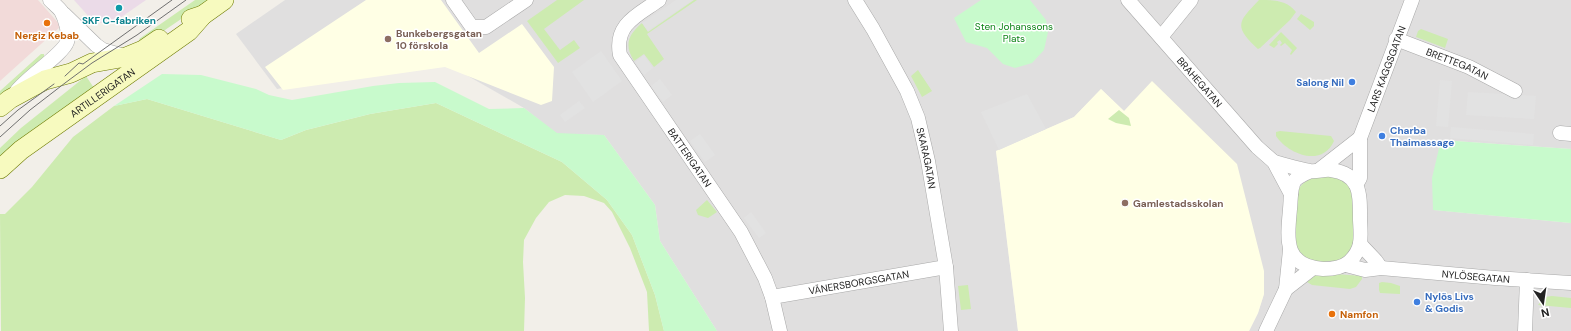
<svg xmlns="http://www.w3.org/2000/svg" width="1571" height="331" viewBox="0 0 1571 331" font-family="'DM Sans',sans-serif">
	<rect width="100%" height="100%" fill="#f2efe9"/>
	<path fill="#e0dfdf" d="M285 0H1571V149L1441 140 1434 210 1571 223V331H1249L1258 313 1264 294 1124 111 1101 89 1074 117 996 151 1018 331H717L660 241 655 205 604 135 557 134 524 108 440 60 277 89 236 34Z"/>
	<path fill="#f2dad9" d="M0 0H38L61 26 0 81Z"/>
	<path fill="#ebdbe8" d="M74 0H146L117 20 101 23 91 19Z"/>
	<path fill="#ffffe5" d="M366 0H441L479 53 522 24 554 67 552 101 541 105 445 67 283 90 265 67Z
		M1152 81 1237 164 1264 271V294L1258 313 1249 331H1018L996 151 1074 117 1101 89 1124 111Z"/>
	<path fill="#cdebb0" d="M195 0H209L143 45 139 39Z
		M557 0H584L544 29 560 50 574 40 580 48 558 63 527 21Z
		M694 0H697L647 34 664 59 654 67 644 54 634 61C624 45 628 35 642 23L648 32Z
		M1259 0C1274 0 1287 0 1296 12L1290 20 1260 48 1258 49C1233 26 1238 22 1259 0Z
		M1301 14 1314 22V26L1310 30 1297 19Z
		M1421 29 1448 39 1445 48 1416 37 1418 31Z
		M1281 32 1297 48 1291 55 1290 54 1292 50 1285 43 1281 46 1280 45 1282 43 1280 40 1277 42 1278 44 1274 48 1269 45Z
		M41 54H44V58L0 97V91Z
		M918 70 932 91 922 97 911 76Z
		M86 76 94 88 0 157V148L21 128Z
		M147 99 281 140 306 130 370 114 436 103 562 162 607 200 632 235 655 295 664 331H649L647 292 630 248 612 212 604 203 584 196 565 195 549 202 536 218 524 240 523 262 525 298 524 331H1L0 214H5L32 187 73 137 114 106Z
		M1119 110 1129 118 1131 126 1116 123 1108 119Z
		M1280 131 1331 136 1334 141C1322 168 1288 154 1276 136V132Z
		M1315 176C1331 177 1342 175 1352 189L1354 241 1348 257C1343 259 1338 262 1333 263 1322 264 1306 261 1299 252 1292 242 1295 226 1296 215 1296 206 1295 195 1300 187 1304 182 1309 179 1315 176Z
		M707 200 717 212 708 218 698 215 696 210Z
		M1322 273 1362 276V279L1356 287 1350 289 1312 285 1307 282 1314 276Z
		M1382 282 1391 283 1400 286V294L1380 293 1379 290V283Z
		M968 285 971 309 961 310 958 286Z
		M1552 296 1571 298V308L1538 305 1545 297Z"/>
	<path fill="#c8facc" d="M981 0H1030L1046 20 1048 32 1044 50 1032 63 1015 68 1003 64 987 48 966 42 954 18Z
		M162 74 201 75 256 89 269 95 292 100 373 86 399 83 435 82 489 109 524 108 557 133 604 135 655 205 660 241 717 331H664L655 295 632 235 607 200 562 162 436 103 370 114 306 130 281 140 147 99 114 106Z
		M1441 140 1571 149V223L1433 210 1432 178Z"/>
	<path fill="#e2e2e2" d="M676 0H693L648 31 642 23Z
		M601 51 622 81 593 102 572 72Z
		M644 55 653 68 644 75 635 62Z
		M660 79 672 95 663 102 651 86Z
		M1440 80 1452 81 1448 127 1436 126Z
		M1468 92 1536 96 1534 119 1466 115Z
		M1027 94 1046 129 999 150 981 112Z
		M579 101 585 108 565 122 560 115Z
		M1451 127 1534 134 1533 145 1450 138Z
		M700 134 715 155 705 162 690 141Z
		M751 212 766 233 759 238 744 218Z"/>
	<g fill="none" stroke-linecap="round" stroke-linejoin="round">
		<g stroke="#a9a9a9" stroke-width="15">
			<g id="street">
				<path d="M453 0 472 27H486L526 0"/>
				<path id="s1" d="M659 0C638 15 614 24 620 55L741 232 765 278 772 297 780 331"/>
				<path id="s2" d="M855 0 873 29 907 91 918 118 928 161 946 267 951 331"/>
				<path id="s3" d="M1128 0 1257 147 1274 162 1291 194"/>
				<path d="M64 14 96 45 103 50 124 56"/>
				<path d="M1161 37 1191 0"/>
				<path id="s4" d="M1396 39 1469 67 1515 91"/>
				<path d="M16 92C26 78 63 54 67 42 70 34 65 18 61 11 58 7 54 4 50 0"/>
				<path d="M1560 133 1571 134"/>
				<path d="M1274 162C1286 165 1298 169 1310 171 1317 172 1324 169 1331 170 1362 174 1360 196 1360 220 1361 238 1363 249 1349 262 1342 268 1332 269 1323 269 1284 266 1287 241 1290 209 1291 200 1290 187 1295 180 1299 176 1306 173 1311 171"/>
				<path d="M1319 170 1360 138"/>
				<path id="s5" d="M1356 185 1360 178V138L1412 0"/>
				<path d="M1360 244 1376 261 1381 268"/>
				<path id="s6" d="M1346 265 1365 270 1381 268 1495 278 1571 283"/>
				<path d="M1286 289 1290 250"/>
				<path id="s7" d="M772 297 946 267"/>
				<path d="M1266 331 1286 289 1313 268"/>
				<path d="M1525 331 1527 280"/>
			</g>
		</g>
		<g stroke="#707d05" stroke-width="20">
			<g id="secondary">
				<path d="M191 19 203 15 224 0"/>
				<path d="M0 107 10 99 45 80 71 73 92 63 126 57 143 50 159 39"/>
				<path id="s8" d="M0 169 21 150 189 31 203 15"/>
			</g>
		</g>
		<use href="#street" stroke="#fff" stroke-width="14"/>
		<use href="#secondary" stroke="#f7fabf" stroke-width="19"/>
		<path stroke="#707070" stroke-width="1" d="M65 76 79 63 83 64 172 0
			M0 126 18 110 54 84
			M0 137 30 110 65 83 92 63 137 35 186 0"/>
	</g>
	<circle fill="#0f9aa8" stroke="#fff" stroke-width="1.5" cx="119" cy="8" r="4"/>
	<g fill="#e8710a" stroke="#fff" stroke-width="1.5">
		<circle cx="47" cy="23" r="4"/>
		<circle cx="1332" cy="314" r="4"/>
	</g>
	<g fill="#8d6e63" stroke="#fff" stroke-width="1.5">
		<circle cx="388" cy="39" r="4"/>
		<circle cx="1125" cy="203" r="4"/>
	</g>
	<g fill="#3f7fe0" stroke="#fff" stroke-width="1.5">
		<circle cx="1352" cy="82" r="4"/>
		<circle cx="1382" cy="136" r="4"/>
		<circle cx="1417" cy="302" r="4"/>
	</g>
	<g text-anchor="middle" stroke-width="3" stroke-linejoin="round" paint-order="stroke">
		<g font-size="10" font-weight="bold" fill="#0d838f" stroke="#fff">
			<text x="119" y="24">SKF C-fabriken</text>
		</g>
		<g font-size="10" fill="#0c8416" stroke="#fff">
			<text x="1014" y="30">Sten Johanssons<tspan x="1014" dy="12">Plats</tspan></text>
		</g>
		<g font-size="10" font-weight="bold" fill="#785e54" stroke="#fff" text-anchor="start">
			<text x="396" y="37">Bunkebergsgatan<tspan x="396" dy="12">10 förskola</tspan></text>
			<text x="1133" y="207">Gamlestadsskolan</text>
		</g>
		<g font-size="10" font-weight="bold" fill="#c56008" stroke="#fff">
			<text x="47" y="39">Nergiz Kebab</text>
			<text x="1340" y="318" text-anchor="start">Namfon</text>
		</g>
		<g font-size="10" fill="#222" stroke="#fff">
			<text dy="4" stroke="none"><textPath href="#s4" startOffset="66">BRETTEGATAN</textPath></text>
			<text dy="4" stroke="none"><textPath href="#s5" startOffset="122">LARS KAGGSGATAN</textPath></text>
			<text dy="4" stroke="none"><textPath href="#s3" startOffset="109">BRAHEGATAN</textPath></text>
			<text dy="4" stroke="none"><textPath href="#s8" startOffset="128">ARTILLERIGATAN</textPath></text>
			<text dy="4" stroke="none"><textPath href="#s1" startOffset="197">BATTERIGATAN</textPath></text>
			<text dy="4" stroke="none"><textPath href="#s2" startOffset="175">SKARAGATAN</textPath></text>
			<text dy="4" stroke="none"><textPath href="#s6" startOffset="131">NYLÖSEGATAN</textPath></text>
			<text dy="4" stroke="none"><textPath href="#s7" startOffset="88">VÄNERSBORGSGATAN</textPath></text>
		</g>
		<g font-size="10" font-weight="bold" fill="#366cbe" stroke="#fff" text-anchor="start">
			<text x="1344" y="86" text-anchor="end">Salong Nil</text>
			<text x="1390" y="134">Charba<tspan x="1390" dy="12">Thaimassage</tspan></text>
			<text x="1425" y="300">Nylös Livs<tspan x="1425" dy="12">&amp; Godis</tspan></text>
		</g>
	</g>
	<g transform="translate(1543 303) rotate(167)" stroke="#ffffff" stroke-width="3" paint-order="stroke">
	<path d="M0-3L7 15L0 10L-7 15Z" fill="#222222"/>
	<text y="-6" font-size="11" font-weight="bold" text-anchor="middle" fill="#222222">N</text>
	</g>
</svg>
